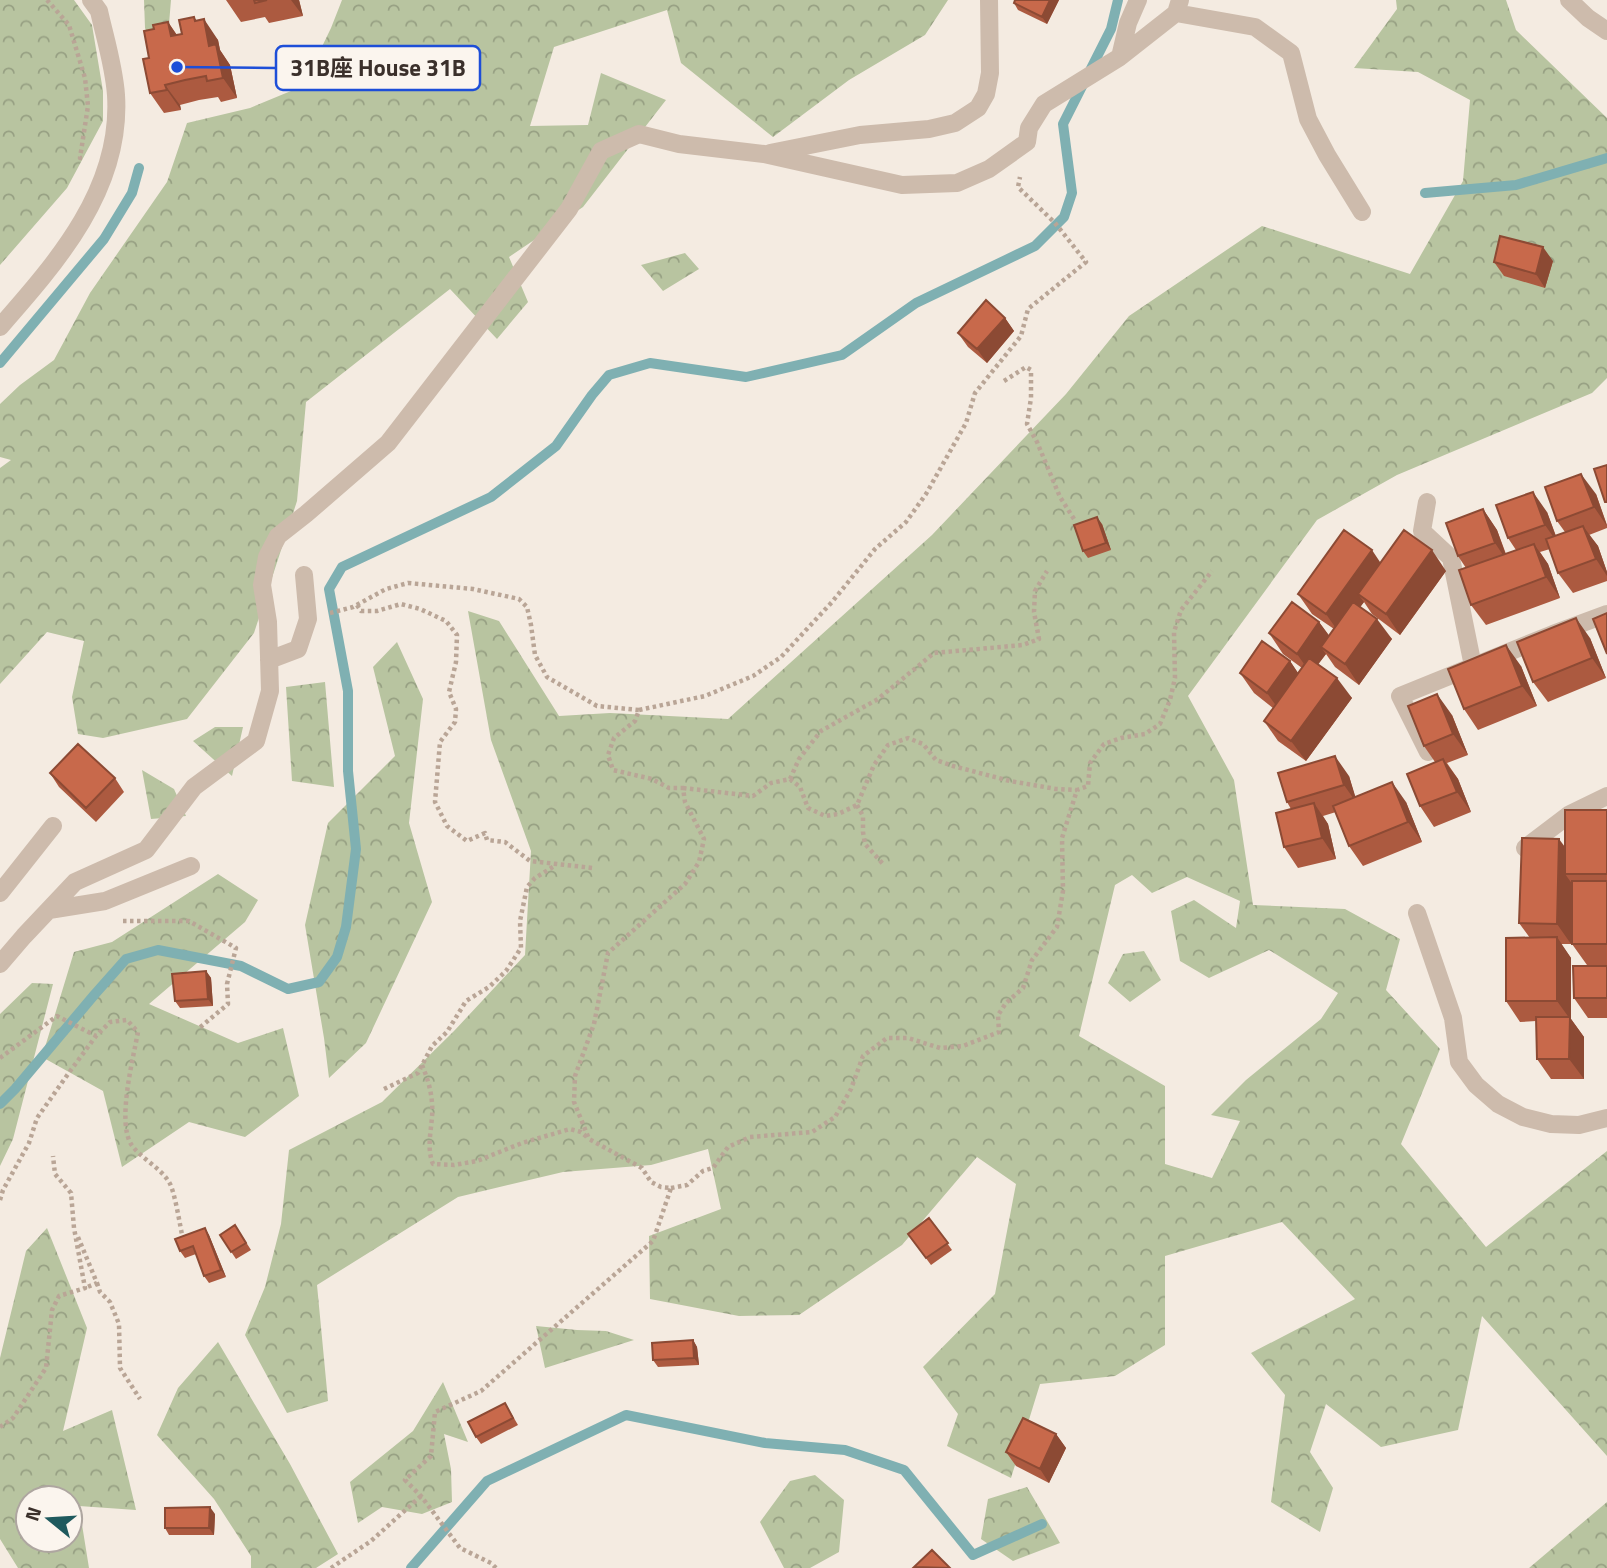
<svg xmlns="http://www.w3.org/2000/svg" width="1607" height="1568" viewBox="0 0 1607 1568" font-family="'Titillium Web','Noto Sans TC',sans-serif">
	<defs>
		<pattern id="forest-crowns" width="20" height="18" patternUnits="userSpaceOnUse" patternTransform="scale(1.75)"><rect width="20" height="18" fill="#b8c4a0"/><path d="M2 6a3 3 0 1 1 6 0M12 15a3 3 0 1 1 6 0" fill="none" stroke="#97a083"/></pattern>
	</defs>
	<rect width="100%" height="100%" fill="#f4ebe1"/>
	<path fill="url(#forest-crowns)" fill-rule="evenodd" d="M0 0H74L92 25 103 91V121L67 188 0 265Z
		M144 0H171L169 24 155 52 145 28Z
		M342 0H948L925 35 849 80 773 137 681 63 667 10 554 47 530 126 588 125 601 73 666 100 583 207 509 257 528 302 497 339 450 289 306 402 297 501 254 633 187 719 103 738 78 734 72 697 84 641 47 632 0 684V468L11 460 0 457V404L20 385 54 360 90 293 167 182 187 123 250 108 303 86 331 28Z
		M1396 0H1506L1516 30 1607 118V378L1592 393 1397 475 1317 520 1188 696 1234 780 1253 905 1345 909 1400 939 1386 990 1440 1049 1401 1144 1486 1247 1607 1151V1456L1482 1316 1458 1430 1381 1447 1326 1404 1310 1452 1333 1488 1320 1532 1271 1502 1285 1395 1251 1353 1355 1299 1282 1222 1165 1256V1345L1115 1376 1040 1384 1011 1478 947 1446 958 1414 923 1367 995 1294 1016 1184 977 1157 902 1245 799 1315 739 1316 650 1299 649 1236 721 1209 708 1149 651 1165 563 1172 458 1197 317 1285 328 1401 287 1413 245 1335 265 1287 281 1224 289 1150 382 1102 454 1031 525 955 531 851 491 740 468 611 499 621 559 716 610 713 728 719 932 535 1066 394 1129 316 1262 226 1410 274 1463 181 1470 100 1418 72 1354 68 1397 9ZM1132 875 1152 893 1187 877 1240 901 1236 928 1194 900 1171 911 1180 961 1209 978 1269 950 1338 993 1321 1019 1246 1080 1211 1115 1240 1121 1212 1178 1165 1164V1086L1079 1036 1115 885Z
		M685 253 699 269 663 291 641 265Z
		M397 642 423 699 409 823 432 902 366 1043 329 1078 324 1038 305 925 328 823 395 756 373 667Z
		M325 682 334 787 292 781 286 687Z
		M215 727H243L232 776 193 741Z
		M142 770 174 789 186 816 151 819Z
		M218 874 258 900 245 922 149 1004 238 1043 283 1028 299 1096 245 1137 189 1122 122 1167 103 1091 42 1057 74 952 112 942Z
		M1144 951 1161 980 1130 1002 1108 983 1123 954Z
		M32 983 53 984 13 1139 0 1166V1014Z
		M47 1228 87 1328 63 1431 112 1410 136 1510 79 1506 89 1568H18L0 1539V1358L26 1251ZM70 1498V1540H28V1498Z
		M536 1326 577 1330 606 1331 634 1340 545 1368Z
		M218 1342 290 1464 338 1554 316 1568H251V1556L214 1499 157 1435 178 1388Z
		M443 1382 468 1442 444 1434 451 1469 452 1502 422 1514 382 1507 358 1523 350 1482 413 1431Z
		M815 1475 844 1500 839 1552 810 1568H784L760 1522 790 1481Z
		M1027 1487 1060 1543 1013 1561 981 1539 988 1499Z
		M1607 1502V1568H1529Z"/>
	<g fill="none" stroke-linecap="round" stroke-linejoin="round">
		<path stroke="#7fb0b2" stroke-width="10" d="M1425 193 1516 185 1607 158
			M0 363 104 239 132 193 139 168
			M0 1104 15 1089 95 994 126 959 158 950 241 966 288 989 319 982 337 957 346 927 356 849 348 771V691L329 589 342 567 491 497 556 446 592 395 609 375 650 363 746 377 842 355 916 303 1035 246 1064 217 1072 193 1063 124 1111 29 1118 0
			M411 1568 487 1481 626 1415 765 1443 845 1450 904 1470 973 1555 1042 1524"/>
		<path stroke="#b9a596" stroke-width="4.5" stroke-dasharray="3.5 3.5" stroke-linecap="butt" d="M47 0 69 25 85 78 88 106 80 158H84
			M1004 381 1026 367 1031 370V398L1027 424 1037 442 1060 497 1074 519
			M357 605 361 611H377L401 604 420 609 446 621 457 635 456 662 449 692 456 709 455 722 440 742 435 802 447 826 467 841 485 833 487 840 505 842 530 861 593 868
			M330 613 353 607 386 589 408 583 473 589 519 599 527 607 531 625 535 655 547 677 597 706 639 710 635 721 614 738 608 755 613 770 652 779 669 788H683L685 802 704 839 699 862 685 884 608 953 594 1024 575 1076 574 1102 589 1139 642 1168 651 1182 661 1187 671 1188 653 1241 481 1391 435 1412 431 1456 405 1480 421 1496 460 1548 491 1563 496 1568
			M639 710 705 696 753 676 781 657 832 602 875 549 906 522 926 494 966 423 975 393 1021 336 1028 309 1086 262 1055 223 1018 187 1020 177
			M790 779 799 759 821 731 878 699 934 653 1023 645 1039 639 1034 612 1035 591 1047 571
			M683 788 753 796 771 783 790 779 800 787 808 808 825 816 838 814 857 805 874 765 888 745 908 738 923 744 936 760 953 766 1010 781 1056 789 1077 790
			M857 805 863 816V832L865 844 883 864
			M123 921H189L236 948 227 984 228 1004 198 1029
			M0 1058 57 1016 96 1036
			M422 1065C427 1077 431 1089 432 1103 434 1123 425 1145 433 1164L454 1165 477 1161 522 1143 570 1129 581 1132 587 1137
			M384 1089 418 1073 432 1046 447 1032 466 1001 489 987 506 971 521 948 520 921 527 887 535 878 556 865
			M671 1188 687 1185 703 1171 713 1168 728 1147 750 1137 812 1132 835 1117 851 1089 863 1056 887 1038H908L940 1048 963 1046 999 1032 998 1015 1006 1003 1023 988 1032 960 1057 927 1063 891 1062 838 1077 790 1088 786 1090 763 1104 744 1121 738 1145 734 1160 724 1170 700 1175 678 1174 632 1181 610 1212 571
			M0 1200 3 1190 29 1143 37 1118 68 1074 96 1036 110 1022 127 1020 138 1032C133 1059 117 1121 131 1144 139 1157 160 1167 169 1182 175 1191 180 1227 183 1239
			M78 1237 97 1283 85 1288
			M97 1283 100 1292 110 1302 119 1324 120 1368 140 1399
			M0 1427 13 1418 46 1368 52 1310 59 1296 85 1288 74 1228 71 1193 55 1174 53 1156
			M331 1568 371 1541 421 1496"/>
		<path stroke="#cdbbac" stroke-width="18" d="M1569 0 1588 18 1607 31
			M1176 13 1255 27 1291 53 1308 119 1327 155 1362 212
			M1120 57 1128 23 1138 0
			M770 153 860 135 929 129 955 123 978 108 986 94 990 73 989 0
			M0 327C58 261 122 188 116 95 114 66 105 38 99 11L91 0
			M1427 502 1422 531 1451 558 1473 666
			M269 660 298 649 308 619 304 575
			M1428 752 1400 696 1553 634 1607 614
			M1525 848 1570 814 1607 796
			M0 893 53 826
			M49 910 105 901 191 866
			M1417 913 1453 1018 1459 1062 1476 1085 1498 1104 1523 1117 1551 1124 1579 1125 1607 1118
			M0 964 24 936 75 882 146 850 194 787 256 741 270 691 268 622 262 585 267 557 278 536 306 514 388 443 569 209 601 151 639 134 679 144 764 154 902 185 957 183 989 169 1027 142 1029 128 1044 104 1120 57 1176 13 1180 0"/>
	</g>
	<path fill="#ac5a40" d="M226 0H299L303 16 269 23 265 17 241 22Z
		M1015 0H1059L1047 24 1018 10 1014 3Z
		M197 21 218 40 220 50 230 65 237 98 221 102 218 97 199 100 180 105 181 110 164 113 150 93 149 58 154 29 168 22 177 35 182 34Z
		M1553 261 1545 288 1504 276 1494 262Z
		M1005 318 1014 331 987 363 968 347 958 333Z
		M1596 494 1607 525V528L1589 535 1598 546 1607 572V581L1573 593 1558 573 1550 549 1540 552 1548 564 1560 598 1486 625 1471 605 1466 568 1458 556 1483 509 1497 530 1506 554 1516 550 1508 538 1547 512 1556 536 1565 532 1557 521Z
		M1102 524 1111 550 1088 558 1083 551Z
		M1380 563 1446 571 1400 635 1372 614 1364 602 1360 607 1392 639 1359 685 1335 667 1326 654 1318 664 1352 698 1306 761 1278 741 1264 721 1273 708 1254 693 1240 673 1290 661 1298 673 1302 668 1283 654 1269 633 1319 622 1329 636 1334 629 1312 614 1298 594Z
		M1590 638 1606 678 1548 702 1533 682Z
		M1521 666 1537 706 1478 730 1464 709Z
		M1452 715 1468 755 1447 763 1458 779 1471 812 1434 827 1420 806 1435 762 1424 746Z
		M50 773 115 778 124 792 96 822 59 787Z
		M1349 776 1355 797 1406 802 1422 842 1363 866 1349 846 1336 812 1323 816 1328 824 1336 859 1298 868 1284 847 1291 809 1287 802Z
		M1607 810V965H1587L1572 944V905L1571 944H1561L1571 958V1019L1584 1037V1079H1551L1537 1059 1536 1021 1520 1022 1506 1001 1530 938 1519 923Z
		M1607 966V1018H1588L1574 998Z
		M206 971 211 978 213 1006 180 1008 175 1001Z
		M929 1218 952 1250 931 1265 908 1234Z
		M235 1225 251 1250 236 1259 220 1235Z
		M205 1228 209 1235 226 1277 209 1283 204 1276 196 1254 185 1258 180 1251Z
		M693 1340 697 1347 699 1365 658 1367 653 1360Z
		M505 1403 518 1425 481 1444 476 1437Z
		M1056 1434 1066 1448 1049 1483 1016 1466 1006 1452Z
		M215 1514 214 1535H169L165 1528Z"/>
	<path fill="#8c4a34" d="M291 0H299L303 16Z
		M1050 0H1059L1047 24 1042 17Z
		M194 17 207 35 204 19 218 40 220 50 230 65 237 98 223 78 209 46 195 21Z
		M168 22 182 43 171 36Z
		M165 85 180 105 181 110 167 90Z
		M1543 247 1553 261 1545 288 1536 274Z
		M1005 318 1014 331 987 363 977 349Z
		M1581 474 1596 494 1607 526 1594 507Z
		M1533 492 1547 512 1559 545 1545 525Z
		M1483 509 1497 530 1509 564 1495 543Z
		M1097 517 1102 524 1111 550 1106 543Z
		M1583 526 1598 546 1607 572V576L1596 559Z
		M1534 544 1548 564 1560 598 1546 577Z
		M1372 550 1386 571 1358 594 1364 602 1340 634 1326 614Z
		M1432 550 1446 571 1400 635 1386 614Z
		M1576 618 1590 638 1606 678 1592 658Z
		M1377 619 1392 639 1359 685 1345 664Z
		M1319 622 1334 642 1321 647 1326 654 1311 674 1297 654Z
		M1506 645 1521 666 1537 706 1522 686Z
		M1290 661 1304 682 1282 714 1267 693Z
		M1337 678 1352 698 1306 761 1291 741Z
		M1437 694 1452 715 1468 755 1453 734Z
		M1335 756 1349 776 1358 805 1344 785Z
		M1443 759 1458 779 1471 812 1457 792Z
		M1392 782 1406 802 1422 842 1408 822Z
		M1314 803 1328 824 1336 859 1322 838Z
		M1559 839 1574 859 1565 874 1573 885 1571 944 1557 924Z
		M1557 937 1571 958V1019L1584 1037V1079L1569 1059 1570 1019 1557 1001Z
		M206 971 211 978 213 1006 208 999Z
		M205 1228 209 1235 226 1277 221 1270Z
		M693 1340 697 1347 699 1365 694 1358Z
		M1056 1434 1066 1448 1049 1483 1040 1469Z
		M210 1507 215 1514 214 1535 209 1528Z"/>
	<path fill="#c8694b" stroke="#8c4a34" stroke-width="2" d="M254 0H267L255 3Z
		M1015 0H1050L1042 17 1014 3Z
		M194 17 195 21 204 19 209 46 216 44 223 78 207 81 206 76 185 80 165 85 167 90 150 93 143 59 149 58 144 31 154 29 153 25 168 22 171 36 182 34 179 20Z
		M1500 236 1543 247 1536 274 1494 262Z
		M986 300 1005 318 977 349 958 333Z
		M1607 465V502H1605L1594 469Z
		M1581 474 1594 507 1557 521 1545 487Z
		M1533 492 1545 525 1508 538 1496 505Z
		M1483 509 1495 543 1458 556 1446 523Z
		M1097 517 1106 543 1083 551 1074 525Z
		M1583 526 1596 559 1558 573 1546 539Z
		M1344 530 1372 550 1326 614 1298 594Z
		M1404 530 1432 550 1386 614 1358 594Z
		M1534 544 1546 577 1471 605 1459 570Z
		M1292 602 1319 622 1297 654 1269 633Z
		M1353 602 1377 619 1345 664 1321 647Z
		M1607 613V654L1593 619Z
		M1576 618 1592 658 1533 682 1517 642Z
		M1262 641 1290 661 1267 693 1240 673Z
		M1506 645 1522 686 1464 709 1448 669Z
		M1309 658 1337 678 1291 741 1264 721Z
		M1437 694 1453 734 1424 746 1408 706Z
		M78 744 115 778 86 808 50 773Z
		M1335 756 1344 785 1287 802 1278 773Z
		M1443 759 1457 792 1420 806 1407 774Z
		M1392 782 1408 822 1349 846 1333 806Z
		M1314 803 1322 838 1284 847 1276 813Z
		M1565 810H1607V874H1565Z
		M1522 838 1559 839 1557 924 1519 923Z
		M1572 881H1607V944H1572Z
		M1557 937V1001H1506V938Z
		M1573 966H1607V998H1574Z
		M206 971 208 999 175 1001 172 974Z
		M1536 1017H1570L1569 1059H1537Z
		M929 1218 948 1243 926 1258 908 1234Z
		M235 1225 246 1243 231 1252 220 1235Z
		M205 1228 221 1270 204 1276 193 1246 180 1251 175 1239Z
		M693 1340 694 1358 653 1360 652 1343Z
		M505 1403 513 1418 476 1437 468 1422Z
		M1023 1418 1056 1434 1040 1469 1006 1452Z
		M210 1507 209 1528H165V1508Z
		M932 1550 950 1568 914 1567Z"/>
	<path fill="none" stroke="#1d4ed8" stroke-width="2.5" d="M177 67L276 68"/>
	<circle fill="#1d4ed8" stroke="#fbf5ee" stroke-width="2.5" cx="177" cy="67" r="7"/>
	<rect fill="#fbf5ee" stroke="#1d4ed8" stroke-width="2.5" x="276" y="46" width="204" height="44" rx="7"/>
	<g font-size="23" text-anchor="middle" font-weight="bold" fill="#3b302b">
		<text x="378" y="76">31B座 House 31B</text>
	</g>
	<g transform="translate(49 1519) rotate(288)"><circle r="33" fill="#fbf5ee" stroke="#aea6a0" stroke-width="2"/>
	<path d="M0-5L12 26L0 18L-12 26Z" fill="#1f5a5e"/>
	<text y="-10" font-size="19" font-weight="bold" text-anchor="middle" fill="#3b302b">N</text>
	</g>
</svg>
